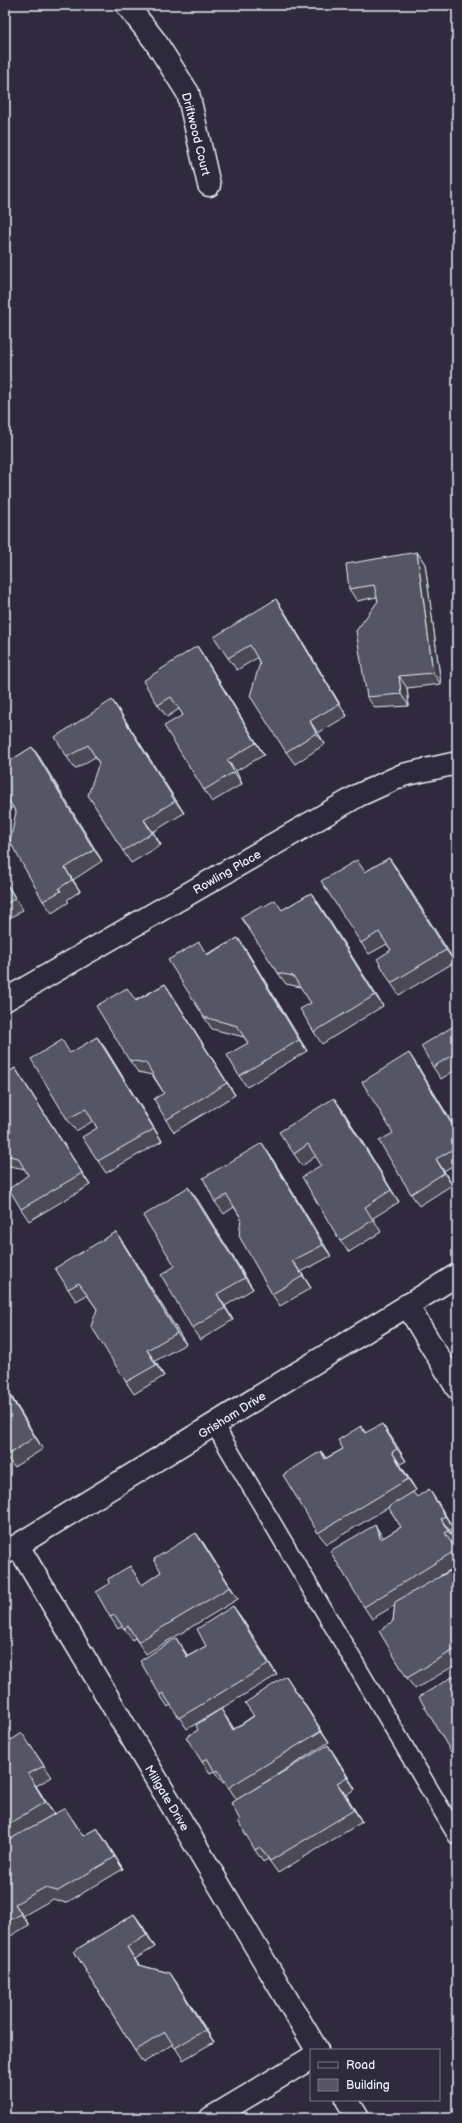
<svg xmlns="http://www.w3.org/2000/svg" width="462" height="2123" viewBox="0 0 462 2123" font-family="'Balsamiq Sans',sans-serif">
	<rect width="100%" height="100%" fill="#2f2a3d"/>
	<filter id="ink" filterUnits="userSpaceOnUse"><feTurbulence type="fractalNoise" baseFrequency=".025" numOctaves="2"/><feDisplacementMap in="SourceGraphic" scale="8" xChannelSelector="R" yChannelSelector="G"/><feConvolveMatrix kernelMatrix="1 2 1 2 8 2 1 2 1" color-interpolation-filters="sRGB"/></filter>
	<g filter="url(#ink)">
		<g fill="none" stroke-linecap="round" stroke-linejoin="round">
			<g stroke="#e8f1f8" stroke-width="20">
				<path id="lane" d="M215 1426 457 1836"/>
			</g>
			<g stroke="#e8f1f8" stroke-width="25">
				<path id="street" d="M127 5 155 41 188 93 209 185
					M5 1000 359 795 403 775 457 763
					M407 1305 457 1388
					M18 1546 317 2050
					M5 1553 457 1275
					M347 2100 358 2118
					M211 2118 311 2058"/>
			</g>
			<use href="#lane" stroke="#2f2a3d" stroke-width="17"/>
			<use href="#street" stroke="#2f2a3d" stroke-width="22"/>
		</g>
		<path fill="#4b4957" stroke="#e8f1f8" d="M417 552 425 564 441 684 407 688 409 706 375 708 367 697 378 601 377 597 357 601 349 589Z
			M284 611 347 716 318 733 325 744 295 764 286 752 260 663 257 658 237 670 228 658Z
			M197 646 205 658 264 755 236 771 242 784 212 802 204 790 183 715 179 709 167 717 158 705Z
			M112 700 120 712 184 813 153 832 161 845 131 863 123 851 99 763 95 757 75 769 67 757Z
			M32 747 40 758 102 861 73 880 80 891 67 900 69 902 52 913 43 901 16 812 13 807 5 812V764Z
			M389 858 397 869 455 962 399 995 391 983V950L387 944 369 954 361 943 365 872Z
			M5 881 23 910 5 921Z
			M311 893 319 904 383 1006 322 1044 314 1032 311 1003 301 987 286 984 278 973 264 907 282 910Z
			M238 938 246 950 307 1051 247 1087 239 1076 248 1043 244 1037 212 1029 204 1017 207 954Z
			M165 984 173 996 235 1095 174 1132 166 1120 164 1093 152 1075 138 1072 129 1060 136 1000Z
			M457 1024V1069L441 1079 433 1067Z
			M97 1037 105 1048 162 1141 106 1173 98 1161 97 1128 93 1121 76 1131 67 1119 71 1053Z
			M417 1065 457 1131V1163L444 1171 452 1185 419 1206 411 1194 393 1133Z
			M15 1068 23 1080 90 1185 29 1221 21 1209 28 1175 25 1169 5 1165V1075Z
			M342 1109 399 1202 373 1218 381 1232 349 1252 340 1241 321 1165 316 1156 302 1166 294 1154Z
			M270 1155 331 1256 301 1272 311 1288 280 1306 272 1294 241 1218 234 1207 224 1214 215 1202Z
			M197 1199 253 1289 225 1306 233 1320 200 1340 192 1328 175 1266Z
			M124 1244 186 1344 155 1361 164 1376 134 1394 126 1382 97 1309 87 1295 76 1301 68 1289Z
			M5 1387 43 1449 14 1467 6 1456H5Z
			M361 1426 366 1433 390 1435 406 1461 400 1464 416 1490 410 1494 417 1497 437 1501 453 1528 449 1530 457 1543 454 1545 457 1550V1566L440 1576 457 1567V1664L415 1689 407 1678 393 1621 395 1605 372 1619 364 1607 383 1538 401 1527 389 1507 327 1544 318 1533 321 1451 326 1458 343 1449Z
			M196 1533 204 1544 238 1599 146 1654 135 1638 132 1640 123 1626 118 1629 110 1617 109 1584 130 1566 142 1585 161 1572Z
			M233 1606 241 1617 277 1675 187 1729 171 1705 168 1707 160 1695 184 1650 188 1656 206 1646Z
			M457 1674V1760L451 1752Z
			M294 1688 329 1742 237 1800 225 1782 223 1783 214 1771 210 1773 202 1762 229 1721 234 1729Z
			M5 1730 11 1739 5 1742Z
			M5 1744 30 1745 52 1777 36 1786 54 1814 32 1827 73 1820 83 1836 97 1828 105 1840 123 1869 66 1903 53 1899 23 1916 29 1925 7 1938 5 1936Z
			M328 1745 336 1757 355 1789 346 1795 362 1822 278 1873 268 1859 263 1862 255 1850Z
			M134 1914 142 1925 155 1947 135 1959 139 1965 170 1973 178 1985 214 2042 183 2060 173 2044 143 2063 135 2051 74 1951Z"/>
		<path fill="#3d3c47" stroke="#e8f1f8" d="M417 552 425 564 441 684 433 673Z
			M276 599 284 611 347 716 339 704Z
			M197 646 205 658 264 755 256 743Z
			M399 676 407 688 409 706 401 694Z
			M112 700 120 712 184 813 175 801Z
			M310 721 318 733 325 744 316 733Z
			M32 747 40 758 102 861 94 850Z
			M227 760 236 771 242 784 234 772Z
			M144 820 153 832 161 845 152 833Z
			M389 858 397 869 455 962 446 950Z
			M65 868 73 880 80 891 72 880Z
			M311 893 319 904 383 1006 375 995Z
			M238 938 246 950 307 1051 299 1040Z
			M165 984 173 996 235 1095 227 1083Z
			M97 1037 105 1048 162 1141 154 1129Z
			M409 1053 417 1065 457 1131V1133Z
			M15 1068 23 1080 90 1185 82 1173Z
			M334 1098 342 1109 399 1202 391 1190Z
			M262 1143 270 1155 331 1256 323 1245Z
			M436 1159 444 1171 452 1185 444 1173Z
			M188 1187 197 1199 253 1289 245 1278Z
			M116 1232 124 1244 186 1344 177 1333Z
			M292 1261 301 1272 311 1288 303 1276Z
			M217 1294 225 1306 233 1320 225 1308Z
			M147 1350 155 1361 164 1376 156 1365Z
			M5 1387 10 1394 43 1449 35 1437Z
			M382 1424 390 1435 406 1461 397 1449Z
			M392 1452 400 1464 416 1490 408 1479Z
			M429 1489 437 1501 453 1528 445 1516Z
			M441 1519 449 1530 457 1543 448 1531Z
			M375 1525 383 1537 390 1550 381 1539Z
			M196 1533 204 1544 238 1599 230 1587Z
			M233 1606 241 1617 277 1675 269 1664Z
			M176 1638 184 1650 195 1668 187 1657Z
			M286 1676 294 1688 329 1742 321 1731Z
			M221 1709 229 1721 242 1742 233 1730Z
			M328 1745 336 1757 355 1789 347 1777Z
			M28 1774 36 1786 54 1814 45 1802Z
			M337 1783 346 1795 362 1822 354 1810Z
			M97 1828 105 1840 123 1869 115 1857Z
			M15 1904 29 1925 21 1914Z
			M134 1914 142 1925 155 1947 147 1935Z
			M127 1947 135 1959 146 1977 138 1965Z
			M170 1973 178 1985 214 2042 205 2030Z"/>
		<path fill="#575565" stroke="#e8f1f8" d="M417 552 433 673 399 676 401 694 367 697 356 631 378 601 374 585 349 589 346 564Z
			M276 599 339 704 310 721 316 733 286 752 250 696 260 663 250 645 228 658 214 637Z
			M197 646 256 743 227 760 234 772 204 790 164 726 183 715 171 697 158 705 143 681Z
			M112 700 175 801 144 820 152 833 123 851 88 795 99 763 88 745 67 757 55 737Z
			M32 747 94 850 65 868 72 880 59 888 61 891 43 901 10 842 16 812 5 795V796V764Z
			M389 858 446 950 391 983 377 959 391 950 379 932 361 943 321 881 357 860 365 872Z
			M5 882 15 898 5 905Z
			M311 893 375 995 314 1032 300 1009 311 1003 293 976 278 973 241 917 262 905 263 907 275 900 282 910Z
			M238 938 299 1040 239 1076 227 1055 248 1043 237 1026 204 1017 168 960 199 942 207 955Z
			M165 984 227 1083 166 1120 154 1099 164 1093 146 1063 129 1060 96 1006 127 988 136 1001Z
			M457 1024V1059L454 1054 433 1067 421 1046Z
			M97 1037 154 1129 98 1161 82 1137 97 1128 86 1109 67 1119 31 1059 62 1040 70 1053Z
			M409 1053 457 1133V1147L436 1159 444 1173 411 1194 379 1141 393 1133 362 1082Z
			M15 1068 82 1173 21 1209 9 1189 28 1175 18 1158 5 1155V1075Z
			M334 1098 391 1190 365 1207 373 1220 340 1241 302 1177 321 1165 308 1144 294 1154 279 1132Z
			M262 1143 323 1245 292 1261 303 1276 272 1294 239 1236 241 1218 227 1195 215 1202 203 1178Z
			M188 1187 245 1278 217 1294 225 1308 192 1328 161 1275 175 1266 143 1216Z
			M116 1232 177 1333 147 1350 156 1365 126 1382 91 1326 97 1309 79 1283 68 1289 55 1268Z
			M5 1388 35 1437 6 1456 5 1454Z
			M382 1424 397 1449 392 1452 408 1479 318 1533 283 1475 321 1451 325 1459 343 1449 338 1440 361 1426 365 1433Z
			M429 1489 445 1516 441 1519 448 1531 445 1533 456 1550 364 1607 330 1551 375 1525 381 1539 401 1527 388 1507 413 1492 417 1497Z
			M196 1533 230 1587 138 1642 128 1626 124 1629 115 1615 110 1617 96 1592 109 1584 108 1579 130 1566 142 1585 161 1572 154 1559Z
			M457 1567V1648L407 1678 379 1631 393 1621 395 1602Z
			M233 1606 269 1664 179 1718 163 1693 160 1695 140 1661 176 1638 187 1657 206 1646 197 1629Z
			M457 1674V1748L451 1752 419 1697Z
			M286 1676 321 1731 228 1788 218 1770 215 1772 207 1758 202 1762 186 1737 198 1730 196 1725 221 1709 233 1730 254 1716 245 1703Z
			M22 1733 44 1766 28 1774 45 1802 5 1826V1744Z
			M328 1745 347 1777 337 1783 354 1810 270 1861 260 1847 255 1850 238 1821 240 1820 231 1803Z
			M65 1808 83 1836 97 1828 115 1857 58 1891 44 1888 15 1904 21 1914 5 1923V1842Z
			M134 1914 147 1935 127 1947 138 1965 170 1973 205 2030 175 2048 165 2032 135 2051 74 1951Z"/>
	</g>
	<g text-anchor="middle" stroke-width="3" stroke-linejoin="round" paint-order="stroke">
		<g font-size="12" fill="#e8f1f8" stroke="#2f2a3d">
			<text transform="translate(196 134) rotate(76)" y="4">Driftwood Court</text>
			<text transform="translate(227 872) rotate(-30)" y="4">Rowling Place</text>
			<text transform="translate(232 1415) rotate(-32)" y="4">Grisham Drive</text>
			<text transform="translate(167 1798) rotate(59)" y="4">Millgate Drive</text>
		</g>
	</g>
	<rect width="462" height="2123" fill="none" stroke="#2f2a3d" stroke-width="20"/>
	<rect x="10" y="10" width="442" height="2103" fill="none" stroke="#e8f1f8" stroke-width="1.5" filter="url(#ink)"/>
	<rect x="310" y="2049" width="130" height="52" fill="#2f2a3d" stroke="#797a88"/>
	<rect x="318" y="2062" width="20" height="6" fill="#2f2a3d" stroke="#797a88"/>
	<text x="346" y="2069" font-size="12" fill="#e8f1f8">Road</text>
	<rect x="318" y="2079" width="20" height="12" fill="#575565" stroke="#797a88"/>
	<text x="346" y="2089" font-size="12" fill="#e8f1f8">Building</text>
</svg>
